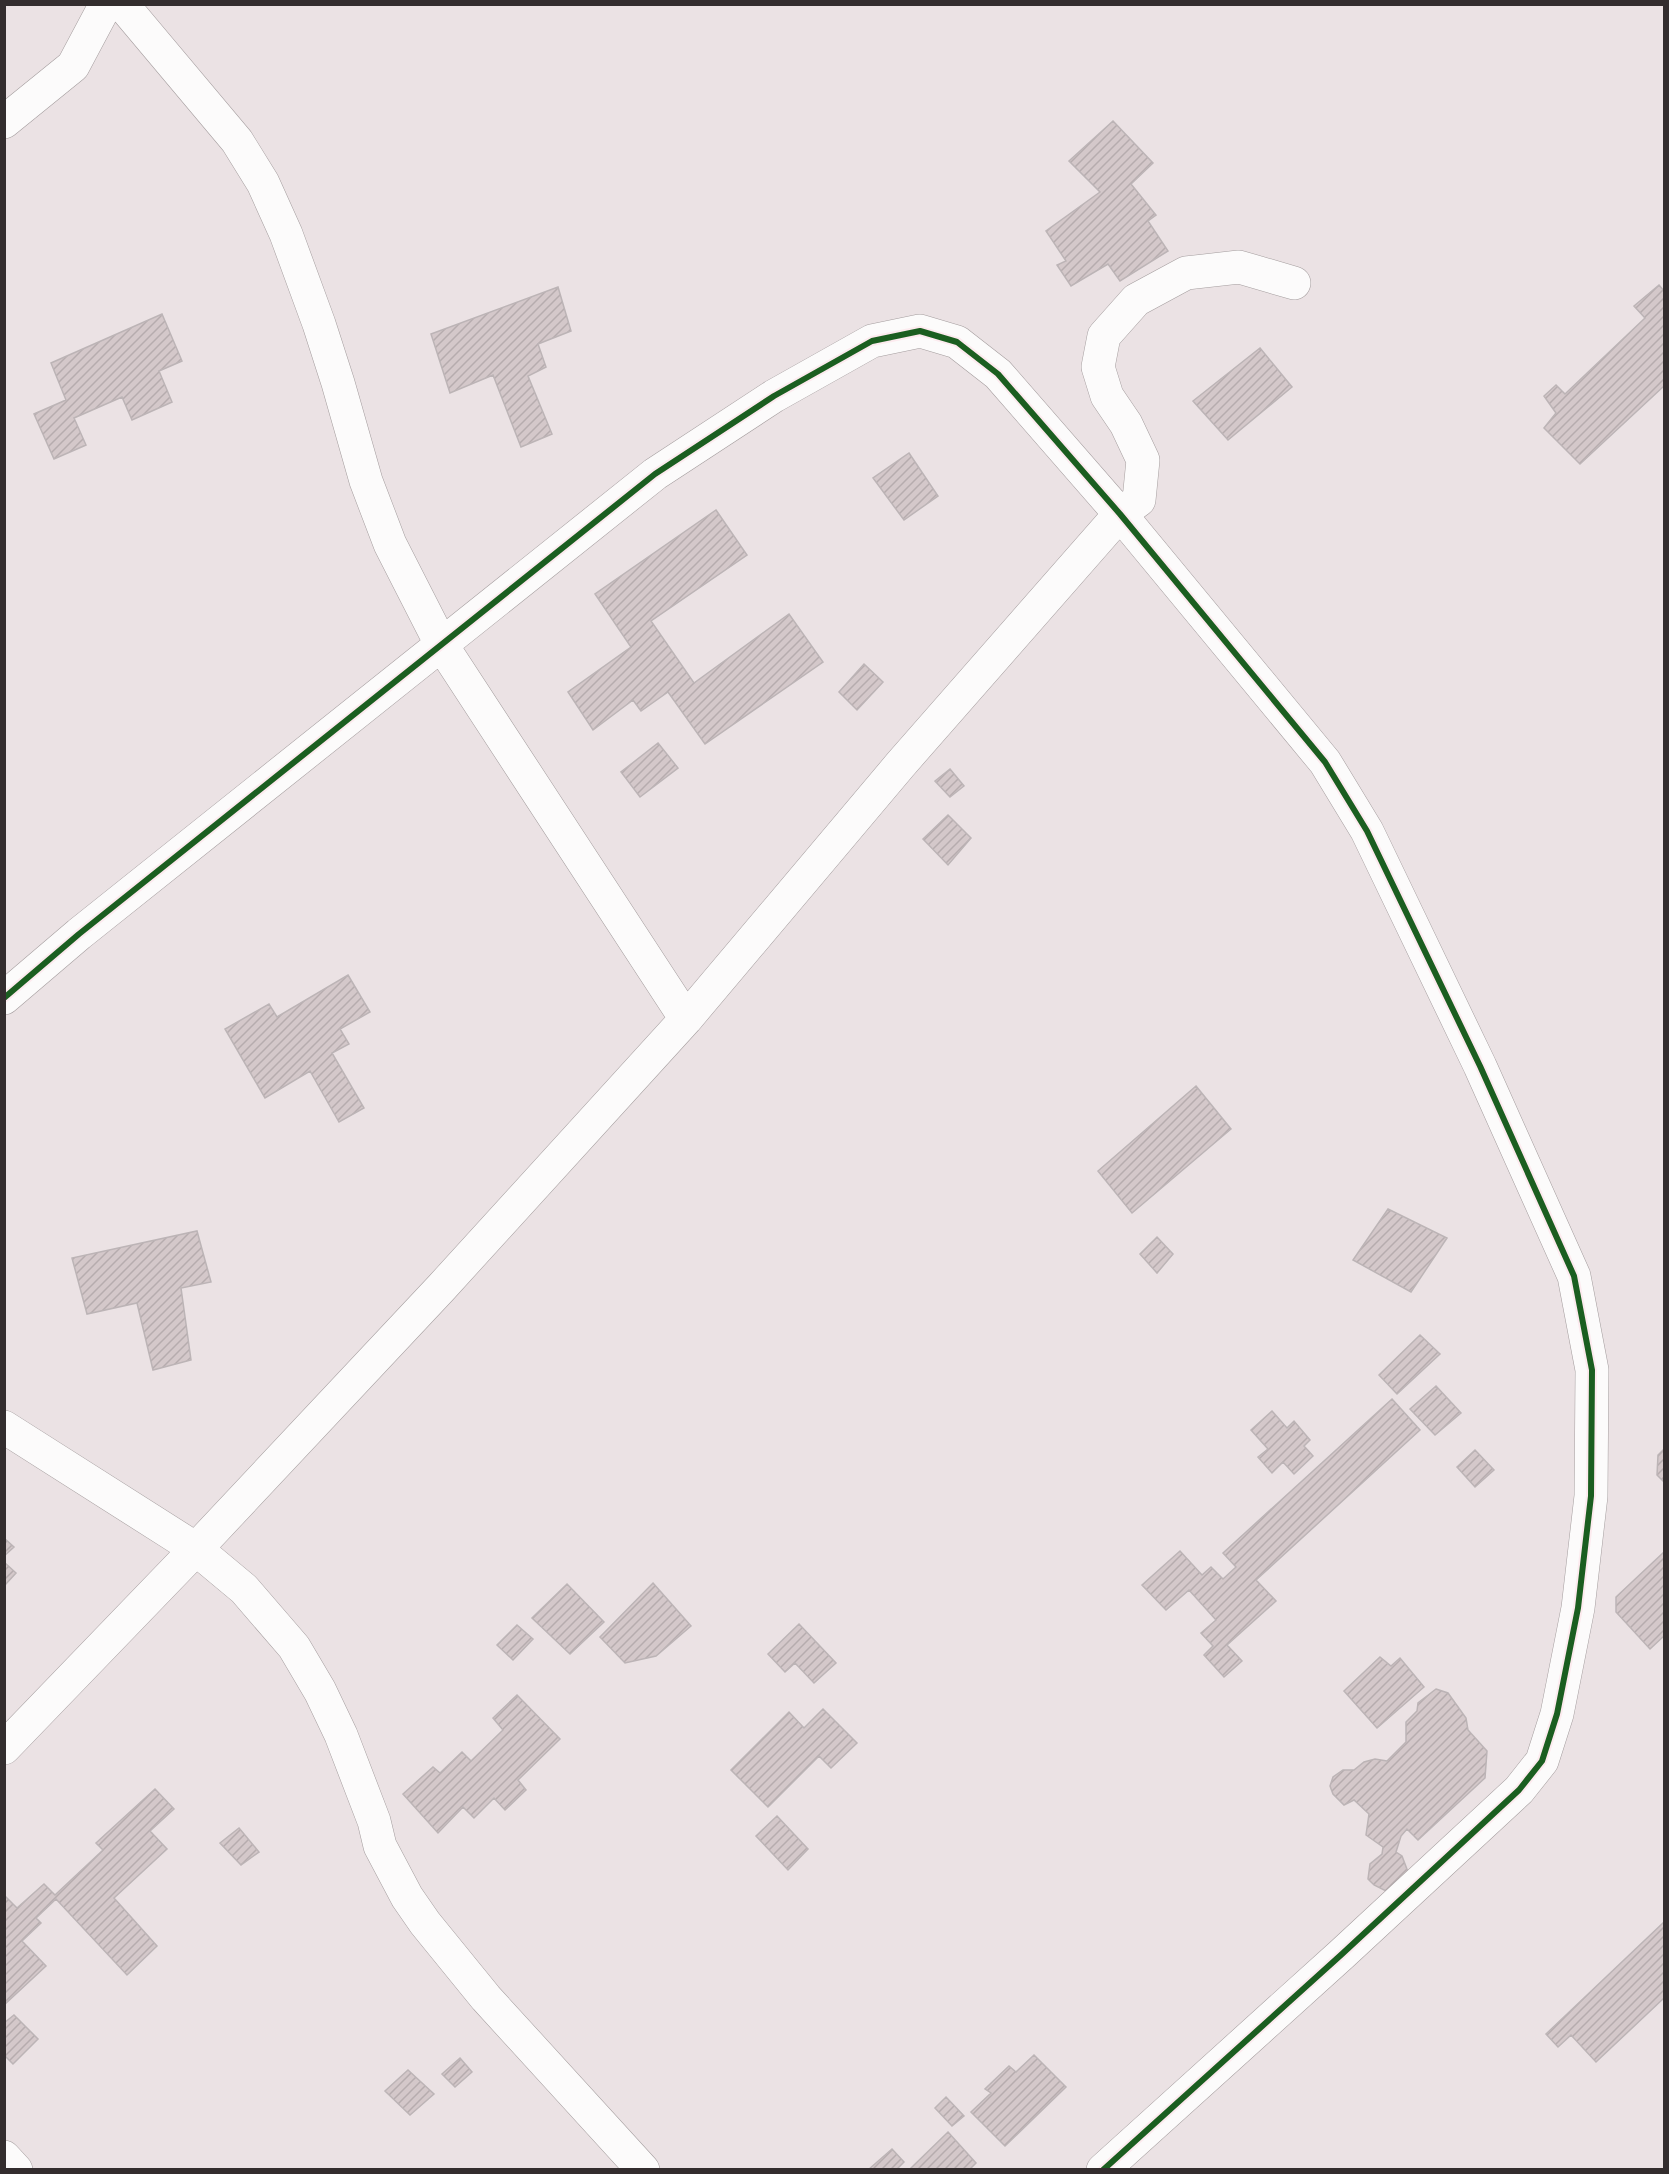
<svg xmlns="http://www.w3.org/2000/svg" width="1669" height="2174" viewBox="0 0 1669 2174" font-family="'Libre Baskerville',serif">
	<defs>
		<pattern id="building-hatch" width="6" height="6" patternUnits="userSpaceOnUse" patternTransform="scale(1.5)"><rect width="6" height="6" fill="#d4c8ca"/><path d="M-1 1l2-2M0 6l6-6M5 7l2-2" fill="none" stroke="#b6acae"/></pattern>
	</defs>
	<rect width="100%" height="100%" fill="#ebe2e4"/>
	<path fill="url(#building-hatch)" stroke="#bcb4b6" stroke-width="1.5" d="M1113 121 1153 163 1131 184 1156 215 1148 221 1168 251 1120 281 1108 264 1071 286 1057 265 1066 261 1046 231 1100 192 1069 161Z
		M1659 285 1664 291V386L1580 464 1544 428 1556 413 1544 396 1556 385 1565 394 1645 318 1634 306Z
		M558 287 571 331 538 344 546 367 528 376 552 434 521 447 493 375 450 393 431 334Z
		M162 314 182 361 159 371 172 402 132 420 122 397 74 418 86 445 54 459 34 414 66 400 51 363Z
		M1260 348 1292 387 1228 440 1193 401Z
		M909 453 938 496 904 520 873 478Z
		M716 510 747 555 651 621 694 683 789 614 823 662 705 744 668 692 641 711 633 700 593 730 568 692 631 647 595 594Z
		M864 664 883 682 857 710 839 692Z
		M658 743 678 768 640 797 621 772Z
		M950 769 964 786 950 797 935 781Z
		M948 815 971 838 948 865 923 839Z
		M348 975 370 1012 340 1029 349 1044 332 1053 364 1108 339 1122 310 1071 265 1098 225 1029 269 1004 277 1017Z
		M1196 1086 1231 1129 1132 1213 1098 1171Z
		M1388 1209 1447 1238 1411 1292 1353 1260Z
		M197 1231 211 1282 181 1288 191 1360 153 1370 137 1303 87 1314 72 1258Z
		M1157 1237 1173 1254 1157 1273 1140 1254Z
		M1420 1335 1440 1354 1397 1394 1379 1375Z
		M1436 1386 1461 1413 1435 1435 1410 1409Z
		M1392 1399 1420 1430 1256 1580 1276 1601 1227 1645 1242 1661 1224 1677 1204 1655 1213 1646 1201 1633 1216 1620 1189 1590 1166 1610 1142 1585 1180 1551 1202 1575 1211 1567 1223 1579 1236 1567 1223 1553Z
		M1272 1411 1287 1428 1294 1421 1310 1440 1304 1446 1313 1456 1294 1474 1283 1462 1272 1473 1258 1457 1268 1449 1251 1430Z
		M1664 1449V1482L1657 1475 1658 1455Z
		M1475 1450 1494 1470 1475 1487 1457 1467Z
		M4 1538 14 1547 4 1556Z
		M1664 1552V1636L1650 1649 1616 1612V1597Z
		M4 1562 16 1573 4 1586Z
		M653 1583 691 1626 656 1656 625 1663 600 1637Z
		M567 1584 604 1622 570 1654 532 1618Z
		M799 1624 836 1663 814 1683 795 1663 785 1672 768 1654Z
		M517 1625 533 1639 513 1660 497 1645Z
		M1380 1657 1391 1666 1400 1658 1424 1687 1377 1728 1344 1691Z
		M1436 1689 1448 1693 1466 1718 1468 1730 1487 1751 1485 1778 1418 1840 1407 1829 1401 1836 1396 1852 1402 1856 1408 1872 1400 1886 1386 1891 1374 1885 1368 1879 1370 1864 1382 1854 1383 1847 1366 1835 1369 1814 1354 1800 1344 1805 1333 1794 1330 1786 1333 1777 1343 1770H1354L1364 1762 1375 1759 1387 1761 1406 1742V1722L1417 1711 1418 1703Z
		M517 1695 560 1739 518 1780 526 1790 505 1810 494 1798 474 1818 463 1807 438 1833 403 1794 433 1767 440 1773 462 1752 471 1761 503 1730 493 1718Z
		M823 1709 857 1743 831 1768 819 1756 768 1807 731 1770 789 1712 804 1728Z
		M155 1789 174 1809 150 1831 167 1849 114 1898 157 1946 127 1975 56 1899 36 1918 41 1923 22 1941 46 1966 4 2005V1895L17 1908 44 1884 55 1895 103 1850 96 1843Z
		M777 1816 808 1849 788 1870 756 1836Z
		M239 1828 259 1852 241 1865 220 1843Z
		M1664 1922V1998L1596 2062 1571 2035 1558 2047 1546 2034Z
		M14 2015 38 2039 13 2064 4 2055V2023Z
		M1034 2055 1066 2087 1005 2146 971 2112 991 2093 985 2089 1009 2066 1016 2072Z
		M460 2058 472 2072 455 2087 442 2074Z
		M408 2070 434 2094 410 2115 385 2091Z
		M946 2097 964 2116 952 2126 935 2108Z
		M948 2132 976 2163 969 2170H909Z
		M892 2149 904 2162 896 2170H868Z"/>
	<g fill="none" stroke-linecap="round" stroke-linejoin="round">
		<g stroke="#a49d9e" stroke-width="34">
			<path id="minor" d="M122 4 237 141 263 183 286 234 319 324 338 383 366 481 390 544 441 644 686 1019
				M4 122 73 66 106 4
				M4 998 79 934 655 474 774 396 872 341 920 331 957 342 998 374 1120 514 1325 762 1367 831 1480 1066 1574 1276 1592 1370 1591 1496 1578 1608 1557 1714 1542 1761 1519 1790 1342 1954 1103 2170
				M4 1427 196 1549 244 1589 294 1647 320 1691 341 1735 374 1821 380 1846 407 1897 425 1923 486 1998 643 2170
				M4 1748 196 1549 441 1288 686 1019 900 765 1120 514 1139 500 1143 460 1126 424 1107 396 1098 367 1104 336 1136 300 1186 273 1239 267 1294 283
				M4 2157 16 2170"/>
		</g>
		<use href="#minor" stroke="#fcfbfb" stroke-width="33"/>
		<g stroke="#fdebef" stroke-width="10">
			<path id="cycleway" d="M4 998 79 934 655 474 774 396 872 341 920 331 957 342 998 374 1120 514 1325 762 1367 831 1480 1066 1574 1276 1592 1370 1591 1496 1578 1608 1557 1714 1542 1761 1519 1790 1342 1954 1103 2170"/>
		</g>
		<use href="#cycleway" stroke="#1b5e20" stroke-width="6"/>
	</g>
	<rect width="1669" height="2174" fill="none" stroke="#332d2e" stroke-width="12"/>
</svg>
